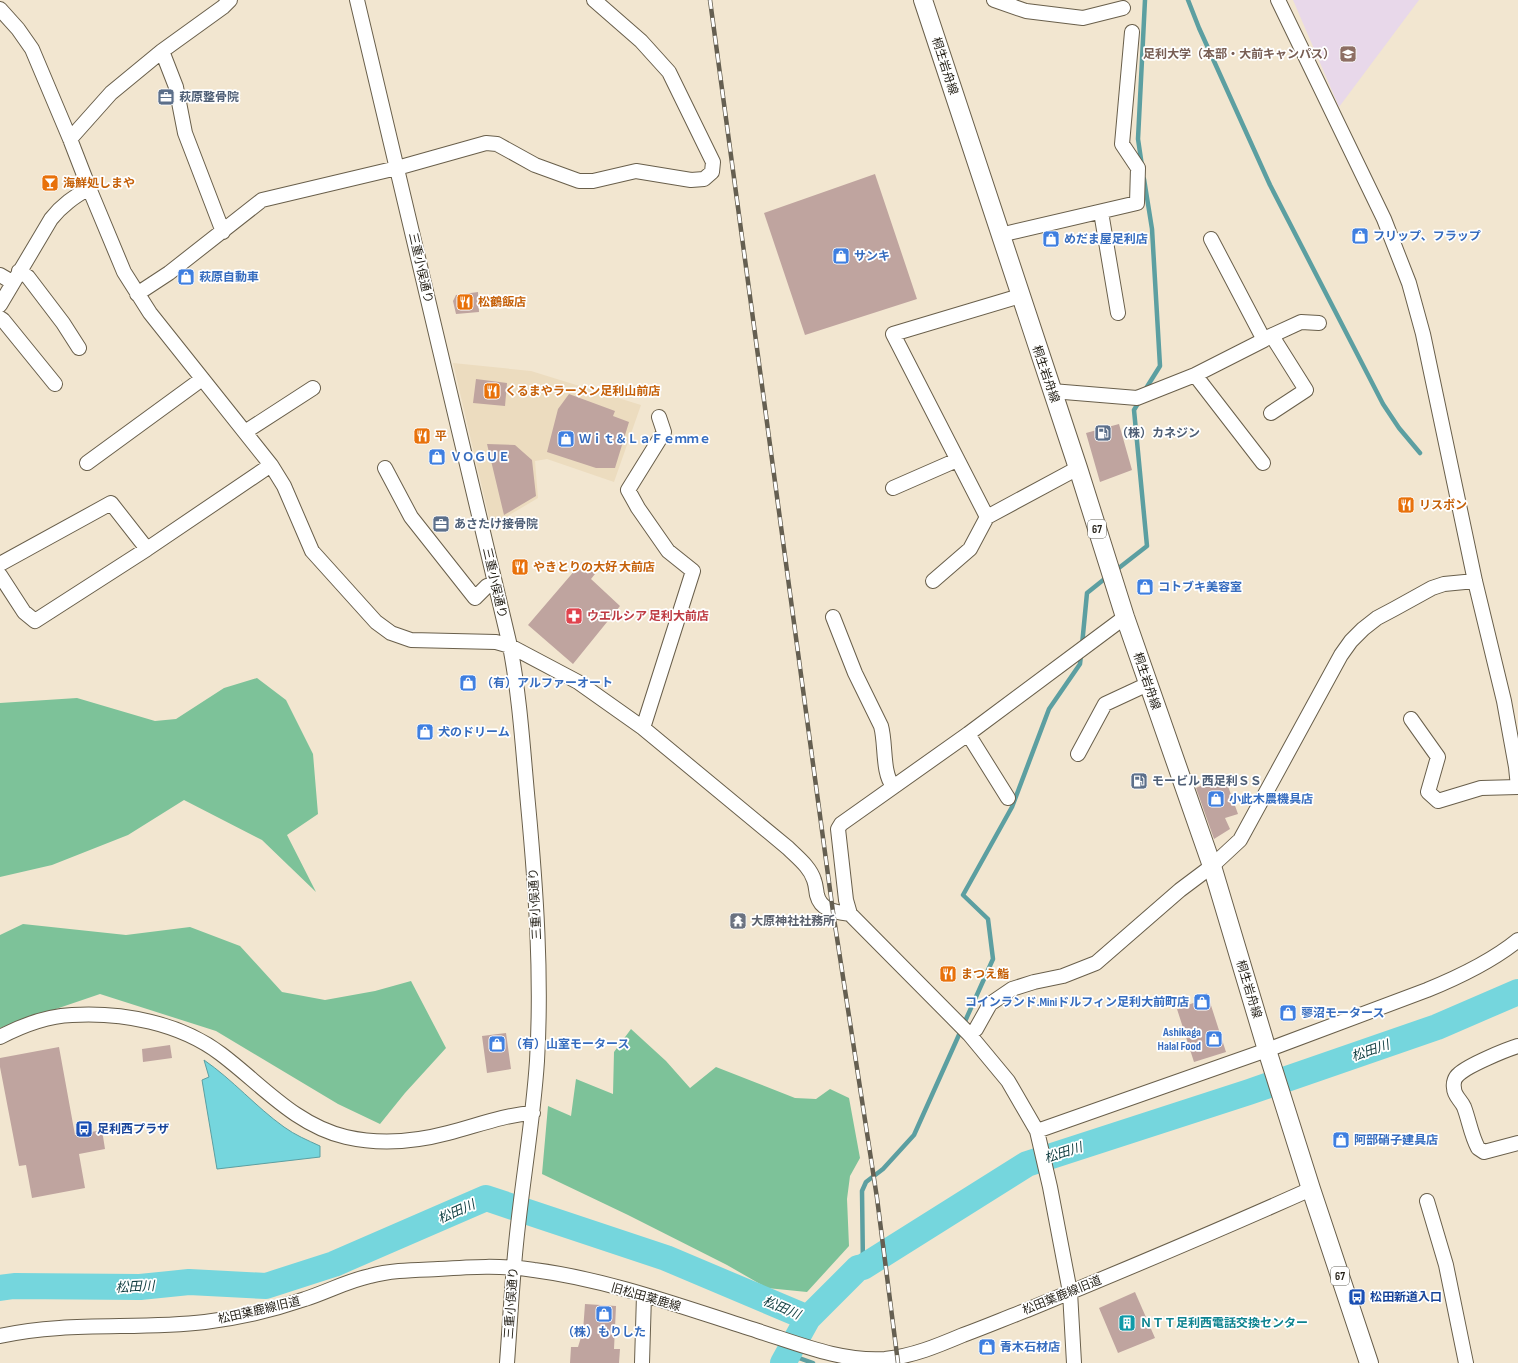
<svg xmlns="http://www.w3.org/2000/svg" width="1518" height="1363" viewBox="0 0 1518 1363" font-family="'Sofia Sans Condensed','Noto Sans JP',sans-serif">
	<rect width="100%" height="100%" fill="#f2e6d0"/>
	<path fill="#ecdcbf" d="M453 363 531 371 641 405 614 482 547 459 535 461 538 498 491 526Z"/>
	<path fill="#e8d8ea" d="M1293 0H1419L1339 107Z"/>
	<path fill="#7dc299" d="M257 678 286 700 313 754 318 814 287 835 316 892 262 840 184 800 128 835 52 865 0 877V703L77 698 155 721 176 719 224 688Z
		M23 924 126 935 190 927 240 946 282 992 325 1000 375 991 411 981 446 1048 405 1093 380 1124 338 1104 216 1031 100 994 0 1028V935Z
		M631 1029 666 1061 690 1088 716 1067 795 1098 816 1099 830 1089 849 1098 860 1158 850 1176 847 1199 849 1246 807 1292 767 1288 727 1265 628 1215 542 1174 548 1106 571 1116 576 1079 613 1094 614 1052Z"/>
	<path fill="#75d6dd" stroke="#5c9fa1" d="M204 1060C233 1080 256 1107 284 1127 295 1135 307 1140 320 1146V1157L217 1169 202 1080 209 1077Z"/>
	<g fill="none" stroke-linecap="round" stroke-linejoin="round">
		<path stroke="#5c9fa1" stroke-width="4.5" d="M1188 0 1199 28 1270 185 1383 404 1399 428 1420 453
			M1142 166 1138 139 1145 0
			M1144 179 1152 229 1160 366 1145 390
			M1115 571 1147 546 1134 410 1140 400
			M1082 645 1087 593 1107 577
			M863 1267 862 1191 866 1182 883 1169 914 1135 993 959 988 919 963 895 1012 807 1049 709 1080 664 1081 655
			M788 1354 813 1363"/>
		<path stroke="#75d6dd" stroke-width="26" d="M0 1288 14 1286 140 1287 189 1282 266 1286 334 1264 486 1198 666 1258 808 1318 858 1268 863 1267 1027 1164 1249 1092 1437 1027 1518 992
			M783 1363 808 1318"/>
	</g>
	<path fill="#bfa49f" d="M875 174 917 299 805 335 764 213Z
		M478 292 479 312 456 314 453 301 456 295Z
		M476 379 507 383 505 406 473 403Z
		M569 394 615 411 613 416 629 422 615 468H596L547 452 558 409Z
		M1119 424 1132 470 1100 482 1086 433Z
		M487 444 515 445 532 460 536 496 504 515Z
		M582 562 595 574 591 579 620 606 573 664 528 625Z
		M1224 775 1238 814 1225 818 1230 829 1214 839 1196 788Z
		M1207 993 1226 1052 1194 1062 1177 1009 1196 1002 1194 997Z
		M506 1033 511 1069 487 1073 482 1036Z
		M170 1045 172 1058 143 1062 142 1049Z
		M59 1047 75 1135 102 1130 105 1149 79 1154 85 1188 32 1198 26 1165 19 1166 0 1067V1058Z
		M1135 1292 1155 1338 1118 1353 1099 1308Z
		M585 1304 616 1306 614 1349H620L619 1363H570L571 1347H578L583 1331Z"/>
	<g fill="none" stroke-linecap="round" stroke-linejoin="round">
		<g stroke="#695f4b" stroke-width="16">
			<path id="minor" d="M357 0 510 646C520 698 523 751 528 804 536 889 542 976 537 1061 533 1122 522 1183 516 1244 512 1283 510 1323 507 1363
				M994 0 1026 11 1083 18 1123 8
				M1278 0 1384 219 1409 283 1423 334 1475 581 1504 701 1516 767 1518 787
				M0 9 18 29 32 49 70 139 89 188 124 272 150 313 271 465 284 486 312 551 376 622 391 633 411 640 496 642 510 646 578 682 643 728 788 848C798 858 810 867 814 880 816 885 816 890 817 895 821 911 836 912 850 914
				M162 51 176 87 185 133 223 232
				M70 139 111 93 162 51 223 7 230 0
				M1101 212 1118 313
				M1000 235 1137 203 1138 168 1122 144 1132 32
				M19 271 28 277 63 323 79 348
				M0 275 12 282
				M137 294 169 273 262 200 397 168 486 143 497 144 535 165 579 181H593L636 171 691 180 704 179 712 172 713 162 669 72 641 41 594 0
				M1020 296 893 334 987 517 1078 468
				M0 305 51 219C62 205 74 197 89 188
				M0 318 3 320 55 384
				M1264 339 1301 322 1319 323
				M1195 375 1263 463
				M1052 391 1137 398 1195 375 1264 340 1211 239
				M1271 413 1306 390 1272 336
				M245 432 313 388
				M87 463 202 379
				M385 468 411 517 475 598 487 586 495 583
				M893 488 957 460
				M0 564 111 503 147 549
				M0 575 24 612 35 621 147 549 271 465
				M933 581 970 549 987 517
				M833 617 855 673 881 726C886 743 882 773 893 786
				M1411 719 1438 757 1428 792 1438 801 1481 788 1518 787
				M643 728 693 571 668 551 638 508 628 490 664 432 659 417
				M968 734 1008 798
				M1078 754 1105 704 1148 684
				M969 1034 976 1029 990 1004 1012 989 1034 982 1063 976 1096 963 1180 890 1212 866 1240 840 1341 655 1351 641 1363 629 1377 618 1394 609 1432 588 1444 584 1475 581
				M0 1037C21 1026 48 1016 72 1015 123 1012 180 1023 221 1054 261 1084 295 1125 346 1137 381 1145 414 1142 448 1133 476 1126 503 1115 533 1113
				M1518 1046C1505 1050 1469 1065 1459 1074 1455 1077 1453 1083 1454 1088 1454 1096 1461 1100 1464 1107 1469 1120 1471 1135 1478 1148L1484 1152 1518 1143
				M1037 1131 1267 1050 1427 990C1459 977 1491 962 1518 940
				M1427 1201 1446 1265 1466 1363
				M0 1336C67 1321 137 1330 205 1322 239 1318 273 1310 305 1299 327 1292 347 1281 370 1276 392 1270 415 1270 438 1269 470 1267 502 1265 534 1270 611 1280 685 1308 758 1331 799 1344 842 1362 885 1359 913 1356 937 1346 963 1335 985 1327 1006 1318 1027 1310 1122 1271 1217 1231 1311 1189
				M642 1363 644 1295
				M1074 1363 1070 1292 1050 1187 1037 1131 1008 1081 969 1034 850 914 846 900 838 829 841 824 968 734 1125 617"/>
		</g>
		<g stroke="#695f4b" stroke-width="20">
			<path id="major" d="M923 0 1078 468 1125 617 1212 866 1267 1050 1311 1189 1369 1363"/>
		</g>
		<use href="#minor" stroke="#fff" stroke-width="14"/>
		<use href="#major" stroke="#fff" stroke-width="18"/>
		<g stroke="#655f51" stroke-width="4.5">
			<path id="rail" d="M710 0 833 912 877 1198 898 1363"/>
		</g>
		<use href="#rail" stroke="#fff" stroke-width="3" stroke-dasharray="9" stroke-linecap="butt"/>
	</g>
	<defs>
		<g id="university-square" transform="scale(0.9)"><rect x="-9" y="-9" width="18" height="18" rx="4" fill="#8d6e63" stroke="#fff"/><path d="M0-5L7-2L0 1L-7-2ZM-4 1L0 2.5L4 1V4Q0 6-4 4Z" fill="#fff"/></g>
		<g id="office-square" transform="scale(0.9)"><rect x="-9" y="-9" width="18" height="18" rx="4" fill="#5c6f8a" stroke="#fff"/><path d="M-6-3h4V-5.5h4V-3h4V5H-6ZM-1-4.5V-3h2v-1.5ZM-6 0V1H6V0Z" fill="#fff"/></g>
		<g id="bar-square" transform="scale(0.9)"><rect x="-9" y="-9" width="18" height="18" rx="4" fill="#e8710a" stroke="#fff"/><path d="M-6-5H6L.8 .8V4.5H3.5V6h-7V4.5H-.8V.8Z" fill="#fff"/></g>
		<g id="shop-square" transform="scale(0.9)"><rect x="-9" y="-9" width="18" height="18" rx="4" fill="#3f7fe0" stroke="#fff"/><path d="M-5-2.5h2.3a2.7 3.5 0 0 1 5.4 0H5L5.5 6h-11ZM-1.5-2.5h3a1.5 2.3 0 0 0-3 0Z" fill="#fff"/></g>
		<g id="restaurant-square" transform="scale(0.9)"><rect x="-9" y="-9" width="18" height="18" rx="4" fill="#e8710a" stroke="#fff"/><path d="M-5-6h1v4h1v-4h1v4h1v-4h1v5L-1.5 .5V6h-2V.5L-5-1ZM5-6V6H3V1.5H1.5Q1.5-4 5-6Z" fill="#fff"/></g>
		<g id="fuel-square" transform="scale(0.9)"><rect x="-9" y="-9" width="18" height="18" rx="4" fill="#5c6f8a" stroke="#fff"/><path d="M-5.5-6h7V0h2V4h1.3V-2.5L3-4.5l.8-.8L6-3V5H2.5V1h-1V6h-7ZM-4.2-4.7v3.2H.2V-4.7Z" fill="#fff"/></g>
		<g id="pharmacy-square" transform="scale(0.9)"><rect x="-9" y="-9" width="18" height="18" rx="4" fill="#e0444e" stroke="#fff"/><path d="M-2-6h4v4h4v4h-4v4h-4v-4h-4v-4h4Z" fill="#fff"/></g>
		<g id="temple-square" transform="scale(0.9)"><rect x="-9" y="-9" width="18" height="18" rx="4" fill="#6b7280" stroke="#fff"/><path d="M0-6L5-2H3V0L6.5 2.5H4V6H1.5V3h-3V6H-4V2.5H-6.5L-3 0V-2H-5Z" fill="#fff"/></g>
		<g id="bus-square" transform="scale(0.9)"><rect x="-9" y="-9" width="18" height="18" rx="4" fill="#1a4fb4" stroke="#fff"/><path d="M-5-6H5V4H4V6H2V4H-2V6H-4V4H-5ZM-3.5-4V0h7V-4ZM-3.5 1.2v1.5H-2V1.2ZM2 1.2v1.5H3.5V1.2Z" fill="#fff"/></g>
		<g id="building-square" transform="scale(0.9)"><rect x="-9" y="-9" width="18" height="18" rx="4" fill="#0f9aa8" stroke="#fff"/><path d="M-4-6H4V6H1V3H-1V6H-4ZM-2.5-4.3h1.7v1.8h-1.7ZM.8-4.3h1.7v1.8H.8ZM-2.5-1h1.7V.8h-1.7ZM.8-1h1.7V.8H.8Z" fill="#fff"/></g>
	</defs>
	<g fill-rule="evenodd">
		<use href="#university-square" x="1348" y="54"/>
		<use href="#office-square" x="166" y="97"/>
		<use href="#bar-square" x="50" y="183"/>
		<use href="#shop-square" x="1360" y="236"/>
		<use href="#shop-square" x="1051" y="239"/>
		<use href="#shop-square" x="841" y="256"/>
		<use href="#shop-square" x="186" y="277"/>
		<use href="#restaurant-square" x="465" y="302"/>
		<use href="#restaurant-square" x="492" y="391"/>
		<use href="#fuel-square" x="1103" y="433"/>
		<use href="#restaurant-square" x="422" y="436"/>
		<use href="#shop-square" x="566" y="439"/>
		<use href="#shop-square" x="437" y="457"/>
		<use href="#restaurant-square" x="1406" y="505"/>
		<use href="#office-square" x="441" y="524"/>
		<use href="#restaurant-square" x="520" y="567"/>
		<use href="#shop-square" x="1145" y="587"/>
		<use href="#pharmacy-square" x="574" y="616"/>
		<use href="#shop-square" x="468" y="683"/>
		<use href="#shop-square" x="425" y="732"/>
		<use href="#fuel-square" x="1139" y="781"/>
		<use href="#shop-square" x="1216" y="799"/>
		<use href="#temple-square" x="738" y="921"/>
		<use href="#restaurant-square" x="948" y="974"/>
		<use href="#shop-square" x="1202" y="1002"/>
		<use href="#shop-square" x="1288" y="1013"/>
		<use href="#shop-square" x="1214" y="1039"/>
		<use href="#shop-square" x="497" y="1044"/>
		<use href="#bus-square" x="84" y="1129"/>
		<use href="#shop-square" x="1341" y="1140"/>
		<use href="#bus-square" x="1357" y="1297"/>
		<use href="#shop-square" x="604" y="1314"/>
		<use href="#building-square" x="1127" y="1323"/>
		<use href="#shop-square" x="987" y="1347"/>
	</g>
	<g text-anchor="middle" stroke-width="3.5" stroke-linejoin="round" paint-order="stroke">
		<g fill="#fff" stroke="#64625b" stroke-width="1">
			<rect x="1088" y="520" width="18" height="18" rx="3"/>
			<rect x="1331" y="1267" width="18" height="18" rx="3"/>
		</g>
		<g font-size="11" font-weight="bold" fill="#221e15">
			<text x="1097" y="533">67</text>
			<text x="1340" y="1280">67</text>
		</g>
		<g font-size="12" font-weight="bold" fill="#785e54" stroke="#fff" text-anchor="end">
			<text x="1335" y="58">足利大学（本部・大前キャンパス）</text>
		</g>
		<g font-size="12" fill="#221e15" stroke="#fff">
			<text transform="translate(945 66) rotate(72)" y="4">桐生岩舟線</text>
			<text transform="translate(421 268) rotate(77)" y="4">三重小俣通り</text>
			<text transform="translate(1046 374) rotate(71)" y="4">桐生岩舟線</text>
			<text transform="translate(495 583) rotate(77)" y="4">三重小俣通り</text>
			<text transform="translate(1147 681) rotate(71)" y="4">桐生岩舟線</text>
			<text transform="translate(535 904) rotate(-93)" y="4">三重小俣通り</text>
			<text transform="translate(1249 989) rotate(73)" y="4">桐生岩舟線</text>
			<text transform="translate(1062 1295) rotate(-22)" y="4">松田葉鹿線旧道</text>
			<text transform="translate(646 1297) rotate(16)" y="4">旧松田葉鹿線</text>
			<text transform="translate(511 1303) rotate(-86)" y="4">三重小俣通り</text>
			<text transform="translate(259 1310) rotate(-13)" y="4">松田葉鹿線旧道</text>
		</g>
		<g font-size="12" font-weight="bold" fill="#4e5e75" stroke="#fff" text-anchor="start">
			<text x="179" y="101">萩原整骨院</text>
			<text x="1116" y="437">（株）カネジン</text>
			<text x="454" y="528">あさたけ接骨院</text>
			<text x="1152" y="785">モービル 西足利ＳＳ</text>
		</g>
		<g font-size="12" font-weight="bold" fill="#c56008" stroke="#fff" text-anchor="start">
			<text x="63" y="187">海鮮処しまや</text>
			<text x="478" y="306">松鶴飯店</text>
			<text x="505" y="395">くるまやラーメン足利山前店</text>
			<text x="435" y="440">平</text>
			<text x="1419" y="509">リスボン</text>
			<text x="533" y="571">やきとりの大好 大前店</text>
			<text x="961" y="978">まつえ鮨</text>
		</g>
		<g font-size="12" font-weight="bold" fill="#366cbe" stroke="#fff" text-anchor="start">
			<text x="1373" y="240">フリップ、フラップ</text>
			<text x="1064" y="243">めだま屋足利店</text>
			<text x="854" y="260">サンキ</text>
			<text x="199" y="281">萩原自動車</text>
			<text x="579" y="443">Ｗｉｔ＆ＬａＦｅｍｍｅ</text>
			<text x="450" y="461">ＶＯＧＵＥ</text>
			<text x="1158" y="591">コトブキ美容室</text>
			<text x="481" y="687">（有）アルファーオート</text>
			<text x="438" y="736">犬のドリーム</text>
			<text x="1229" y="803">小此木農機具店</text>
			<text x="1189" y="1006" text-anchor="end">コインランド.Miniドルフィン足利大前町店</text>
			<text x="1301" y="1017">蓼沼モータース</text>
			<text x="1201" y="1036" text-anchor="end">Ashikaga<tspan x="1201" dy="14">Halal Food</tspan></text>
			<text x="510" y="1048">（有）山室モータース</text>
			<text x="1354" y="1144">阿部硝子建具店</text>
			<text x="604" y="1336" text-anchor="middle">（株）もりした</text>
			<text x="1000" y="1351">青木石材店</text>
		</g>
		<g font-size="12" font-weight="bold" fill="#be3a42" stroke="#fff" text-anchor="start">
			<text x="587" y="620">ウエルシア 足利大前店</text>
		</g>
		<g font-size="12" font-weight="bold" fill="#5b616d" stroke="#fff" text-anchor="start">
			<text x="751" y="925">大原神社社務所</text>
		</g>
		<g font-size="12" font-weight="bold" fill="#164399" stroke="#fff" text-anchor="start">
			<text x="97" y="1133">足利西プラザ</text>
			<text x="1370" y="1301">松田新道入口</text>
		</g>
		<g font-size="12" font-weight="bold" fill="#0d838f" stroke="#fff" text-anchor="start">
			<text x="1140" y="1327">ＮＴＴ足利西電話交換センター</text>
		</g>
		<g font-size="13" font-style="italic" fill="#0e3c3f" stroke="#fff">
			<text transform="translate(1370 1050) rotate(-19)" y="5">松田川</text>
			<text transform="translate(1063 1152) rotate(-18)" y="5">松田川</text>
			<text transform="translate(456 1211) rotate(-24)" y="5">松田川</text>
			<text transform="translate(135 1286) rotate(-3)" y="5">松田川</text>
			<text transform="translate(782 1307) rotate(23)" y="5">松田川</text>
		</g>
	</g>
</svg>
